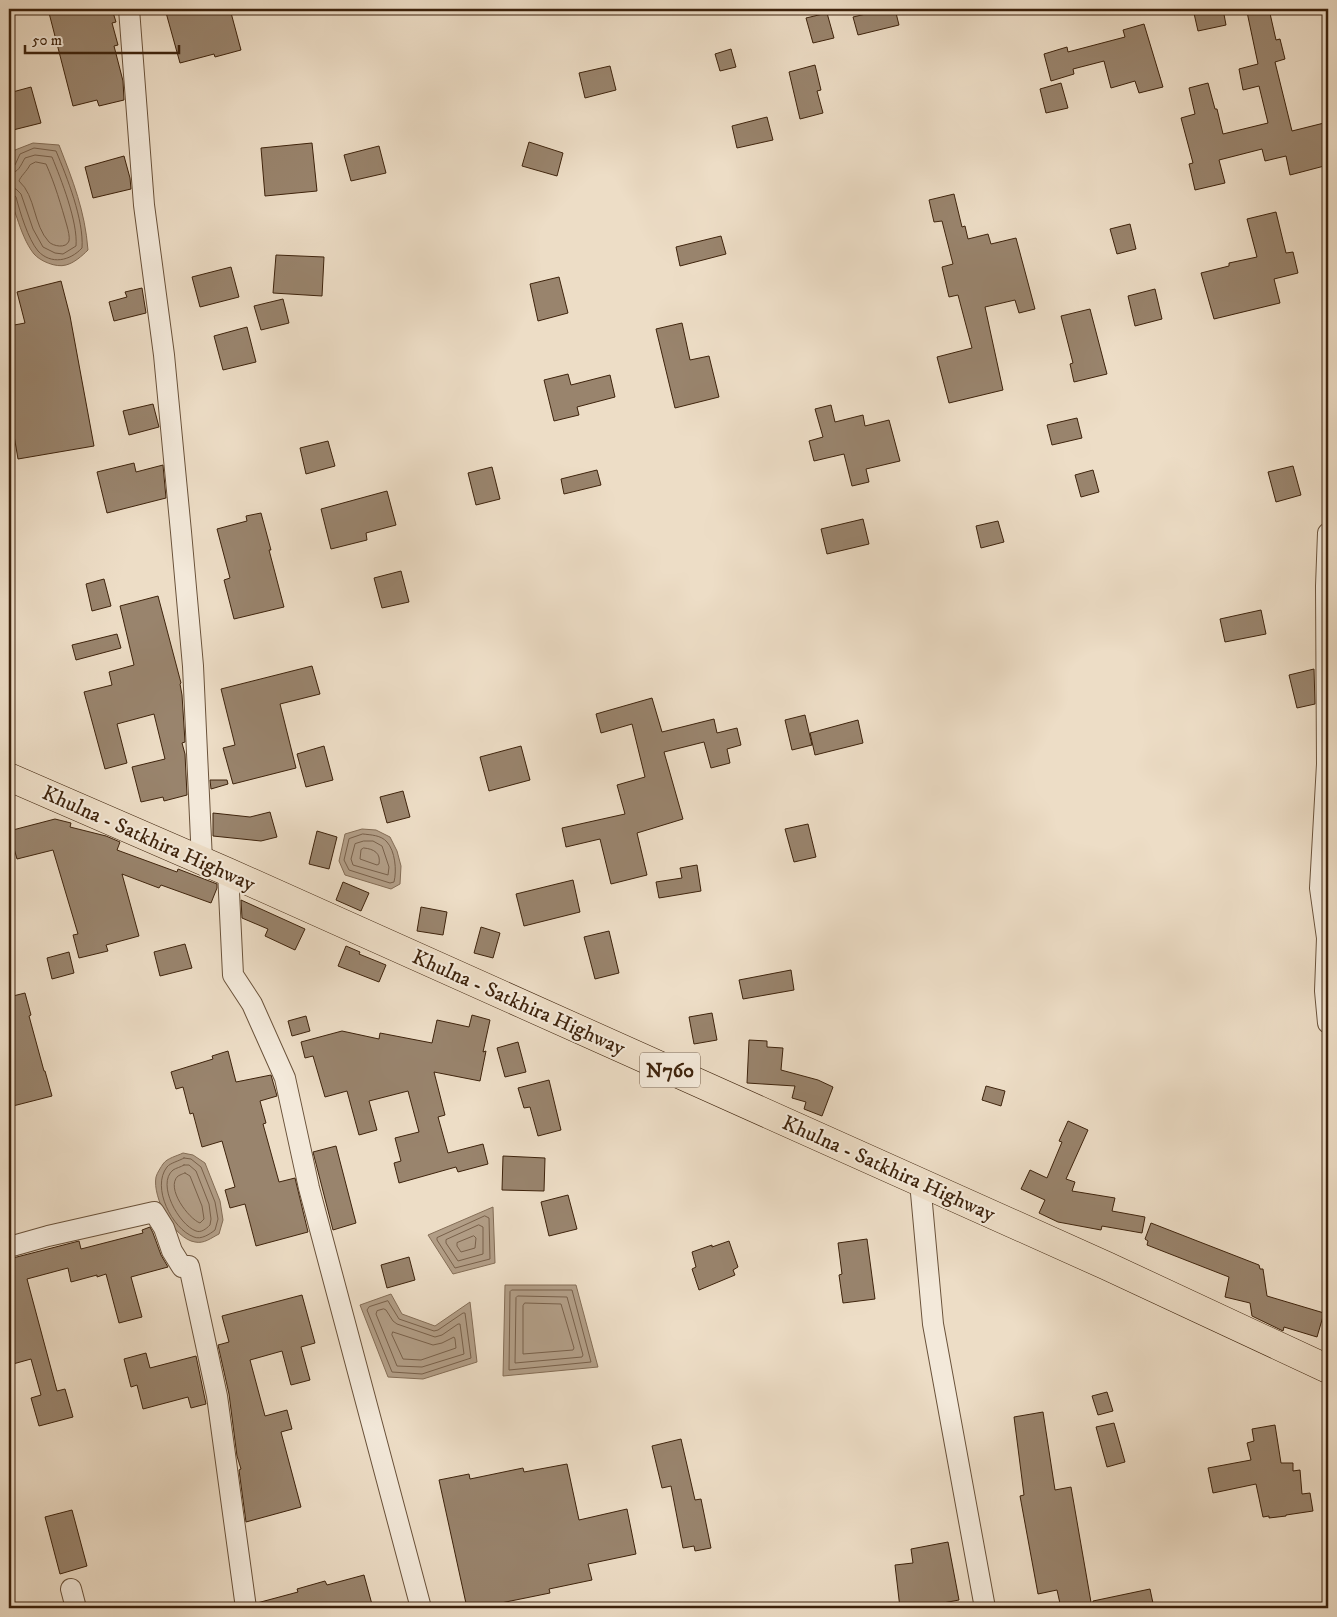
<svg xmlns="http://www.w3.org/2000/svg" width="1337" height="1617" viewBox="0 0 1337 1617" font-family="'IM FELL DW Pica',serif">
	<rect width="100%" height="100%" fill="#edddc6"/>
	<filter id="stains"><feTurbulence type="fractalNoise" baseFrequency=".004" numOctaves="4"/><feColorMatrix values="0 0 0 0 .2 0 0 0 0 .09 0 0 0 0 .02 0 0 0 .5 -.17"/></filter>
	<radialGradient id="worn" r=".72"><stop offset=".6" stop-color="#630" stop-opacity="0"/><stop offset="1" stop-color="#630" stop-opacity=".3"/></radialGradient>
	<path fill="#b29e87" stroke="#846d56" d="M33 143 59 145C73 181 85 211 88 250 82 256 74 263 66 265 56 268 40 261 34 254 26 244 21 230 17 218 11 202 7 186 9 169 10 162 13 156 15 150Z
		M362 829 376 830 390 837 397 851 401 866 400 884 391 889 345 875 339 861 345 834Z
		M183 1153 193 1155 205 1163 220 1201 223 1220 219 1234C211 1238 204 1244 195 1242 174 1239 152 1197 156 1177 157 1173 161 1167 163 1164 167 1158 177 1156 183 1153Z
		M493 1207 495 1263 453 1274 428 1235Z
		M505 1285H576L598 1367 503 1376Z
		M391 1294 402 1314 435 1326 470 1302 477 1362 423 1379 388 1377 360 1305Z"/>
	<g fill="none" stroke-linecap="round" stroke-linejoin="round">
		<path stroke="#78604a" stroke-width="1" d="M36 162 46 164C55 184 61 205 67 226 68 230 70 237 69 241 66 249 53 246 49 242 33 225 36 196 19 181 20 177 27 171 30 165Z
			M9 167 15 165 20 154 34 148 56 151C67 177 84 220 82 248 70 261 51 265 38 251 28 239 20 212 16 197L13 194H9
			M9 173C19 173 20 166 25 158L35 155 52 157C61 179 78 222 76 246L63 254 55 253 43 247 33 229 21 194 16 189 9 187
			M363 834C371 835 381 835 387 842 395 851 397 870 394 882L390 883 349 870 344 860 349 839Z
			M364 841H373L382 846 389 867 388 875 353 865 351 859 355 844Z
			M364 848C374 849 381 853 379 864L377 865 360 859 361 850Z
			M184 1158 191 1159 201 1167 215 1202 218 1219 215 1230C210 1234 201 1240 194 1237 172 1229 151 1187 167 1167 170 1163 179 1161 184 1158Z
			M184 1165H189L196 1171 209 1204 211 1219 210 1225C206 1229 201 1233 196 1231 179 1225 156 1184 173 1170 176 1168 181 1167 184 1165Z
			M185 1173 190 1176 202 1206 204 1219 200 1223C189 1219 165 1188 178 1176 178 1176 184 1173 185 1173Z
			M485 1216 489 1218 490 1259 455 1268 437 1240V1238Z
			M479 1225 483 1227V1254L458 1261 446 1243V1240Z
			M474 1236 476 1238 475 1248 461 1252 457 1246V1243Z
			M512 1290H572L591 1362 509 1370 510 1292Z
			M518 1296 567 1297 583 1355 582 1357 515 1363 516 1298Z
			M388 1301 399 1319 434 1331 438 1330 463 1313H465L471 1358 422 1374 392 1372 367 1310 369 1307Z
			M525 1303 561 1304 574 1348 573 1350 523 1354V1306Z
			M384 1309 386 1310 393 1321 397 1324 435 1337 442 1335 458 1324H460L464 1354 422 1367 397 1366 376 1314 377 1311Z
			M393 1332 433 1345 442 1343 454 1337 455 1339 456 1348 421 1360 403 1359 392 1335Z"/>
	</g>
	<path fill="#99846d" stroke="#3e230c" d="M48 9H112L116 22 112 23 118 45 114 46 123 81 124 100 99 106 97 100 73 106Z
		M165 9H230L241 50 215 57 214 54 180 63Z
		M887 9H895L899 25 858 35 853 17Z
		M1193 9H1223L1226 25 1198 31Z
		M1262 9H1269L1276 40 1280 39 1285 59 1275 62 1292 131 1328 122V165L1290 175 1286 156 1265 161 1262 149 1219 160 1225 183 1195 190 1189 164 1193 163 1181 118 1195 114 1189 88 1208 83 1215 109H1217L1223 134 1268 123 1259 86 1243 90 1239 69 1258 64 1247 12Z
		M827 13 834 38 813 43 806 18Z
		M1144 24 1163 87 1139 93 1135 81 1111 88 1104 61 1073 69 1074 74 1051 81 1044 54 1067 47 1068 52 1125 37 1123 30Z
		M731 49 736 67 720 71 715 54Z
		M815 65 821 90 817 91 823 113 800 119 789 72Z
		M610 66 616 90 585 98 579 73Z
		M1061 83 1068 108 1046 113 1040 89Z
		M31 87 41 123 9 131V93Z
		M767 117 773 140 737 148 732 126Z
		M529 142 563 153 557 176 522 166Z
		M312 143 317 191 265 196 261 148Z
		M379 146 386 173 351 181 344 155Z
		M124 156 130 178 131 189 93 198 85 167Z
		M954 194 962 227 965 226 968 239 988 234 991 244 1016 238 1035 309 1019 313 1015 300 985 307 1003 390 949 403 937 357 972 348 958 295 949 297 942 267 953 264 942 221 934 222 929 200Z
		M1276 212 1286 253 1293 252 1298 273 1274 279 1280 303 1214 319 1201 273 1229 266V263L1257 257 1247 219Z
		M1130 224 1136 249 1117 254 1110 229Z
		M721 236 726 254 680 266 676 247Z
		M276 255 324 257 322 296 273 293Z
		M231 267 239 297 200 307 192 277Z
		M559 277 568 313 538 321 530 284Z
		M61 281 70 316 94 446 18 459 9 406V326L25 323 17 292Z
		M142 288 146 313 114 321 109 302 127 297 125 292Z
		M1155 289 1162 319 1135 326 1128 296Z
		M283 299 289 323 261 330 254 306Z
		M1090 309 1107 374 1074 382 1070 364 1073 363 1061 316Z
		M682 323 690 360 709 356 719 397 675 408 656 329Z
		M247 327 256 362 223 370 214 336Z
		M568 374 571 385 610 375 615 397 577 407 579 415 554 421 544 380Z
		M153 404 159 427 129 435 123 411Z
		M831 405 835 422 863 415 865 426 889 420 900 461 866 469 869 482 852 486 844 454 814 461 809 441 823 437 815 409Z
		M1077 418 1082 438 1052 445 1047 425Z
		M328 441 335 466 306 474 300 448Z
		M134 463 136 472 163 465 166 498 107 513 97 472Z
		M1293 466 1301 495 1276 502 1268 472Z
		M492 467 500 499 476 505 468 473Z
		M597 470 601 485 564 494 561 479Z
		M1093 470 1099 492 1081 497 1075 475Z
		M387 491 396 525 366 533 367 540 331 549 321 509Z
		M261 513 271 550H269L284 607 234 619 224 580 230 578 217 529 247 521 246 516Z
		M863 519 869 544 827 554 821 529Z
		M998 521 1004 542 981 548 976 526Z
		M401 571 409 602 382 608 374 578Z
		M104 579 111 606 92 611 86 584Z
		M158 596 181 683 180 684 182 695 185 742 182 743 185 754 187 795 164 801 163 797 141 802 132 767 165 759 154 714 117 724 127 763 105 769 84 692 112 685 109 672 134 665 120 606Z
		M1261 610 1266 634 1225 642 1220 619Z
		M117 634 121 648 76 660 72 645Z
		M312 666 320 694 280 704 296 768 233 784 223 748 235 745 221 689Z
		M1314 669 1315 704 1297 708 1289 675Z
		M652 698 662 732 714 719 717 733 737 728 741 745 727 749 730 763 711 768 704 742 664 752 683 819 637 833 647 875 611 884 600 839 566 847 562 828 625 814 617 785 645 777 632 724 601 733 596 714Z
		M805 715 812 745 792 750 785 720Z
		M858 720 863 743 815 755 810 733Z
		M324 746 333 780 306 787 297 754Z
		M521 746 530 780 489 791 480 757Z
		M210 780H227L228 784 211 789Z
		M403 791 410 817 387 823 380 797Z
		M270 812 277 837 261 841 213 836V813L250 817Z
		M55 819 71 823 70 827 106 836 120 842 117 850 177 872 178 869 217 884V888L211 903 161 885 159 888 122 874 139 936 106 945 108 951 79 958 73 935 78 934 53 850 17 859 9 831Z
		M808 824 816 857 794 862 785 829Z
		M317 831 337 837 329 869 309 864Z
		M697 865 701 891 659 898 656 882 682 878 680 868Z
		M573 880 580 912 524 926 516 894Z
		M343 882 369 893 361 911 336 900Z
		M241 900 305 929 295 950 265 936 268 929 242 918Z
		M421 907 447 912 443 935 417 931Z
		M481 927 500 933 493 958 474 953Z
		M609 931 619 973 595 979 584 937Z
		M185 944 192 968 160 976 154 952Z
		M346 946 360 952 359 954 386 965 379 982 338 966Z
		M69 952 74 973 52 979 47 958Z
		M791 970 794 990 743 999 739 980Z
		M25 993 31 1015 29 1016 44 1071H45L52 1096 9 1107V997Z
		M712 1013 717 1040 694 1044 689 1017Z
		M472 1015 490 1020 483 1052 486 1051 480 1081 434 1072 445 1115 438 1117 448 1153 483 1144 488 1164 458 1172 456 1167 399 1183 394 1163 401 1161 395 1138 419 1132 408 1091 369 1101 377 1130 359 1135 347 1091 325 1097 313 1056 305 1058 301 1042 342 1031 379 1039 380 1033 432 1043 437 1020 469 1027Z
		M306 1016 310 1031 292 1036 288 1021Z
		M749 1040 767 1041V1047L783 1048 781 1070 818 1080 833 1087 822 1116 804 1109 806 1102 792 1098 795 1086 747 1083Z
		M518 1042 526 1072 505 1077 497 1048Z
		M228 1051 236 1082 271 1075 277 1096 260 1101 266 1123 263 1124 279 1182 295 1178 308 1232 256 1246 245 1204 230 1208 225 1190 235 1187 222 1141 202 1147 193 1113 190 1114 183 1087 176 1089 171 1072 213 1059 212 1056Z
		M549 1080 561 1130 538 1136 530 1107 524 1108 518 1088Z
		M986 1086 1005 1091 1001 1106 982 1100Z
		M1068 1121 1088 1130 1066 1179 1075 1182 1072 1191 1115 1198 1112 1211 1145 1217 1142 1233 1102 1226 1101 1230 1058 1222 1039 1213 1045 1200 1021 1189 1030 1170 1047 1178 1062 1142 1059 1141Z
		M336 1146 356 1223 333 1230 313 1152Z
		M503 1156 545 1158 544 1191 502 1190Z
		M568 1195 577 1229 549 1236 541 1202Z
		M1151 1223 1259 1265 1260 1269H1263L1267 1296 1324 1313 1317 1337 1284 1327 1283 1331 1252 1316 1250 1303 1225 1297 1229 1277 1147 1245 1148 1241 1145 1239Z
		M150 1227 153 1233 161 1255 168 1267 131 1277 142 1317 119 1323 106 1274 97 1277V1275L71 1282 68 1268 27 1279 57 1391 65 1389 73 1417 39 1426 31 1398 41 1395 31 1359 13 1364 9 1350V1259L79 1241 81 1249 143 1233 142 1230Z
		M867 1239 875 1299 843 1303 839 1275 842 1274 838 1243Z
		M729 1241 738 1267 733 1270 735 1275 699 1290 692 1269 696 1267 692 1252 712 1245V1247Z
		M409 1257 415 1280 387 1288 381 1265Z
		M302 1295 315 1343 301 1347 310 1380 291 1385 282 1351 250 1360 265 1416 287 1410 292 1429 281 1432 301 1507 246 1522 239 1470 241 1469 237 1456 229 1394 218 1345 229 1342 222 1316Z
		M146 1353 150 1368 196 1356 206 1404 191 1408 188 1397 143 1409 137 1385 131 1387 124 1359Z
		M1107 1392 1113 1411 1098 1415 1092 1396Z
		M1043 1412 1055 1490 1071 1487 1092 1608H1061L1057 1590 1038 1594 1020 1496 1024 1495 1014 1417Z
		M1114 1423 1125 1462 1107 1467 1096 1427Z
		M1275 1425 1281 1463H1293V1471L1300 1470 1302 1494 1310 1493 1313 1511 1286 1515V1516L1269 1518V1516L1263 1517 1256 1484 1213 1493 1208 1468 1251 1460 1247 1443 1254 1441 1252 1429Z
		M681 1439 695 1500 701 1499 711 1548 695 1551 694 1546 683 1548 671 1486 662 1488 652 1446Z
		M567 1464 579 1520 627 1509 636 1554 588 1564 592 1580 549 1589 550 1593 496 1604 497 1608H467L439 1480 469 1474 470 1479 523 1468 524 1472Z
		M72 1510 87 1566 60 1574 45 1517Z
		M948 1542 959 1600 916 1608H900L895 1565 913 1563 911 1549Z
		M364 1575 373 1608H258L257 1603 298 1592 297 1589 325 1581 327 1585Z
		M1150 1589 1154 1608H1093V1601Z"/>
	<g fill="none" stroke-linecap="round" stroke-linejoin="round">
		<g stroke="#6a523a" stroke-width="22">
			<path id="minor" d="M129 9 144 205 164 355 181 532 193 666 202 861
				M1328 533 1326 586 1327 764 1320 888 1327 938 1325 991 1328 1023
				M228 872 233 975 252 1004 285 1078 309 1188 421 1608
				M920 1182 933 1324 985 1608
				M9 1247 48 1236 154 1212 164 1228 172 1251 182 1267 189 1266 217 1396 246 1608
				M71 1589 76 1608"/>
		</g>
		<g stroke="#3e230c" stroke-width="29">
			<path id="highway" d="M9 777 228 872 1107 1266 1328 1369"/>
		</g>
		<use href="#minor" stroke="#f3e9da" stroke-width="20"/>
		<use href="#highway" stroke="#edddc6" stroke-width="28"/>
	</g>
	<g text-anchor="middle" stroke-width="4" stroke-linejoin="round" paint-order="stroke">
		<rect fill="#f3e9da" stroke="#745e4a" stroke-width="1" x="640" y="1052.5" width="60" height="35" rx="4"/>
		<g font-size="20" font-weight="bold" fill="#3e230c">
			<text x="670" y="1077">N760</text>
		</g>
		<g font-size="21" fill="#3e230c" stroke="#f3e9da">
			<text transform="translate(149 838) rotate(24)" y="7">Khulna - Satkhira Highway</text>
			<text transform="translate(519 1002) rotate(24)" y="7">Khulna - Satkhira Highway</text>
			<text transform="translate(889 1168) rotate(24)" y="7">Khulna - Satkhira Highway</text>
		</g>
	</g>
	<rect width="1337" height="1617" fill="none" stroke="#edddc6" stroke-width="30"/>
	<rect x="10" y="10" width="1317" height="1597" fill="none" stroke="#3e230c" stroke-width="2.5"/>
	<rect x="15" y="15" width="1307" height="1587" fill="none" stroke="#3e230c"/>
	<path d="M25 45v8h154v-8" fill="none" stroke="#3e230c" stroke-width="2.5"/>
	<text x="32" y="45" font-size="15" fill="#3e230c" stroke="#f3e9da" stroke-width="4" paint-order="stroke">50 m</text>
	<rect width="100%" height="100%" filter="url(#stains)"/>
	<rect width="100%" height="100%" fill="url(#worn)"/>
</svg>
